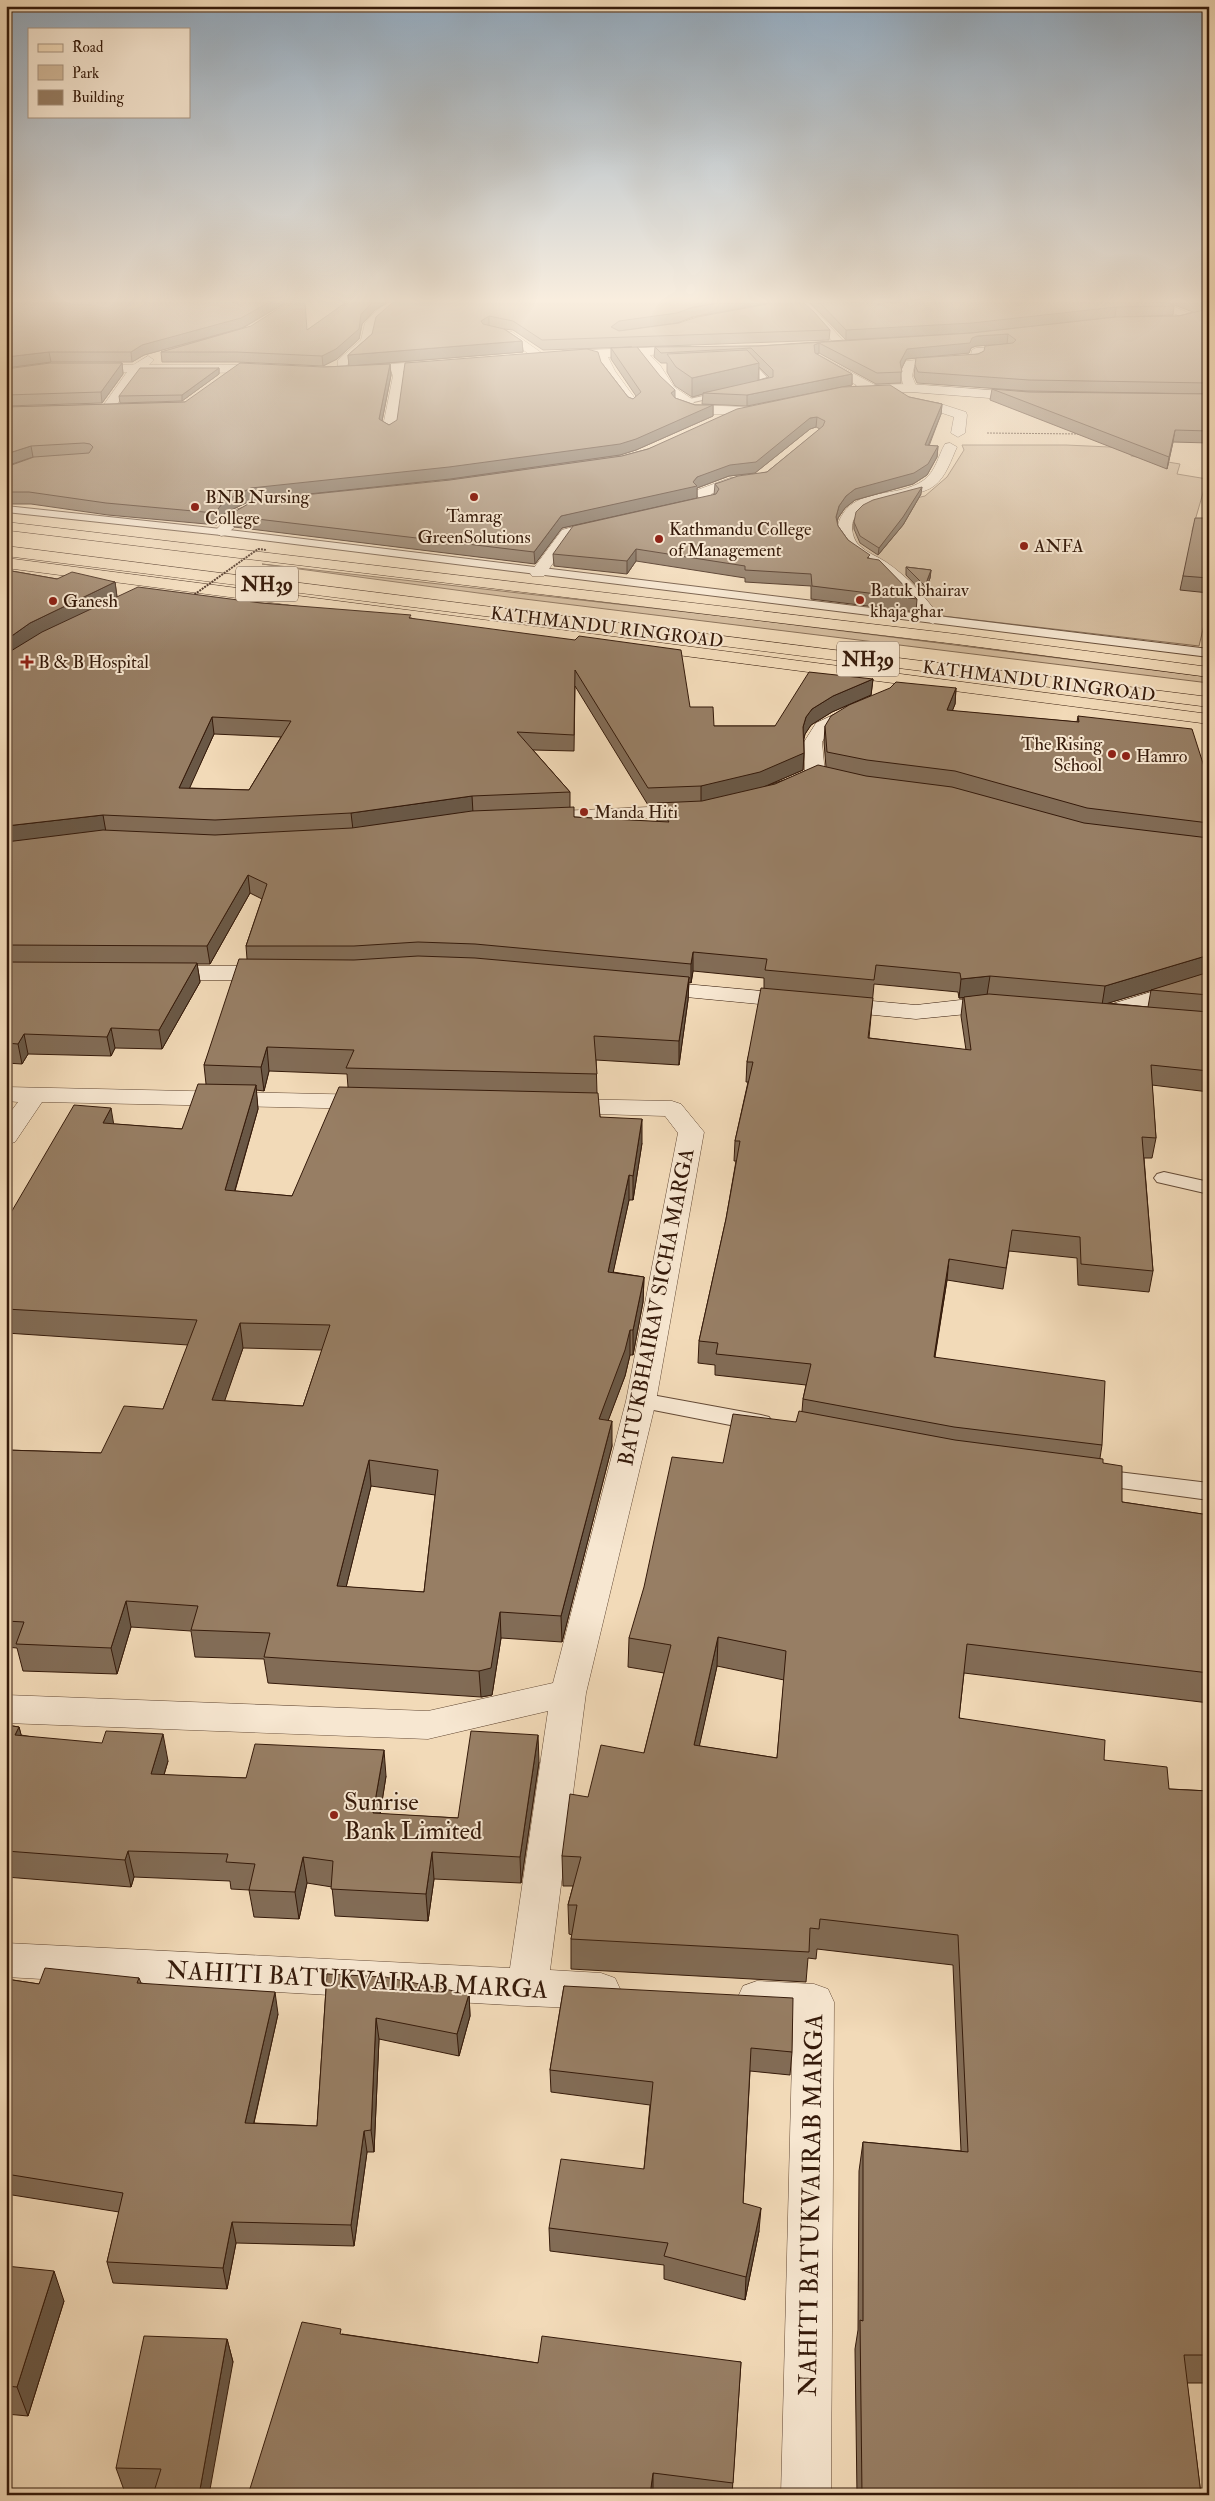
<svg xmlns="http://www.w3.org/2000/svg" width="1215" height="2501" viewBox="0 0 1215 2501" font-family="'IM FELL Double Pica',serif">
	<rect width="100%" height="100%" fill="#f2dab8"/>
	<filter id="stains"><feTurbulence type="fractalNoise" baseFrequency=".004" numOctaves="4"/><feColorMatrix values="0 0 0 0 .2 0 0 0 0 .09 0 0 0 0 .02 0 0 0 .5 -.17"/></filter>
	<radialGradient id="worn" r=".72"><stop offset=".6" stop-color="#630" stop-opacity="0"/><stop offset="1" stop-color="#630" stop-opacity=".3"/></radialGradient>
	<path fill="#d2b99a" stroke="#846a52" d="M962 445H1066L1131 448V456L1180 464 1177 474 1207 479 1192 531 1209 593V604L1199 646 934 615 859 548 852 533 854 519 865 509 925 496 947 477 964 450Z
		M262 564 740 618 1209 677V683L508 597Z"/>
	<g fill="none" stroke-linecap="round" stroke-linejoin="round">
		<g stroke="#644a36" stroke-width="2">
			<path id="lane" d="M733 361H752L773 384 685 404V400L762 383 747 366H730V362Z
				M6 506 221 529 1209 649V657L221 535 6 512Z
				M1164 1172 1209 1182V1194L1157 1182 1154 1178 1157 1174Z
				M641 1393 761 1415 769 1417 773 1423 769 1429 761 1431 633 1406 629 1401 633 1396Z
				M1093 1469 1209 1483V1500L1084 1483 1081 1477 1084 1471Z"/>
		</g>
		<g stroke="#644a36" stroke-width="1">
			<path id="street" d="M388 303H400L375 326 371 343 346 366H338V360L361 340 365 323 376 311Z
				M796 303H808L811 305 846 344V348H838L815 320Z
				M1151 303H1165L1201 318 1195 321 1164 323V319L1180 316 1152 305Z
				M489 328 512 332 546 356 540 360 536 359 505 337 485 333 483 331Z
				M691 346 697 350 695 352 650 355 660 365 674 387 692 399 694 402 692 405 749 407 755 411 754 414H695L675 407 673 404 678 401C660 389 652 371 638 356L608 357 615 371 639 404 637 407H629L603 371 599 361C587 358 562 360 556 355L562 351Z
				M1020 346 1026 350 1024 352 982 355 981 361 977 362 914 367 912 376 917 388 915 391H907C900 380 899 372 906 361L971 355 972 350 976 348Z
				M819 355 875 385 877 388 875 391H867L815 362V356Z
				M148 356 154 360 149 365H270L276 369 270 373 139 372 111 413H101L100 410 127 372H85L81 371 79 368 81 365H133Z
				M442 361 446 362 448 365 446 368 403 371 405 376 396 431 389 435 382 431 393 376 391 371 353 374 347 370 353 366Z
				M906 399 938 403 966 412 967 415 965 433 958 437 951 433 954 417 936 411 905 408 900 403Z
				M950 443 957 447C951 460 946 477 934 486 914 501 850 497 852 529 853 536 855 542 860 546 867 553 877 556 886 562 908 577 926 597 941 619L933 624C926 622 891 580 879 571 861 559 828 547 840 519 855 486 898 499 924 480 936 471 938 456 945 444Z
				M751 476 756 477 758 480 756 483 737 485 711 494 717 501 715 504 679 511 672 507 674 504 700 499 695 493 697 490 730 478Z
				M603 519 608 520 610 523 608 526 572 536 544 576H532L530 573 562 530Z
				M859 703 865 704 868 708 865 712 829 731 822 742 825 774 822 778 794 790H780L777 786 780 782 805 771 804 742 816 723Z
				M695 805 702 807 705 811 702 815 538 824 531 822 528 818 531 814 538 812Z
				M6 1087 370 1095 379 1097 382 1102 379 1107 370 1109 42 1102 15 1142 6 1145V1118L18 1102 6 1101Z
				M563 1099 672 1101 681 1104 704 1132 656 1401 586 1693 550 1970 601 1973 615 1978 621 1991 615 2004 601 2009 527 2006 6 1977V1943L510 1968 548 1711 428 1739 6 1723V1695L428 1711 553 1683 626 1401 678 1133 665 1116 563 1113 554 1111 551 1106 554 1101Z
				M757 1981 814 1984 828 1989 834 2002 831 2495H781L793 2019 757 2017 743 2012 737 1999 743 1986Z"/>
		</g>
		<g stroke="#351a0a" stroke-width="1">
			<path id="secondary" d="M911 384 1029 393 1035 397 1029 401 911 392 857 393 851 389 857 385Z
				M266 501 271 502 273 505 271 508 246 516 226 535 221 536 214 532 235 510Z
				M160 966H272L280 968 283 973 280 978 272 980H160L152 978 149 973 152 968Z
				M1209 974V988L1111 1019 1103 1021 1087 1018 1083 1013 1087 1008 1102 1007Z
				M652 981 916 1005 987 997 1008 1000 1012 1005 1008 1010 916 1019 644 993 641 988 644 983Z"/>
		</g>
		<g stroke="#351a0a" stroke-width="1">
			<path id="primary" d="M6 522 956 634 1209 667V677L956 644 6 530Z
				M6 558 1209 714V724L6 568Z"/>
		</g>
		<g stroke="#351a0a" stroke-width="1">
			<path id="highway" d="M6 546 1209 697V707L6 556Z"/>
		</g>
		<path stroke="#351a0a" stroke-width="1" stroke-dasharray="2 1" stroke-linecap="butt" d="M987 433 1081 434"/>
		<use href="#lane" fill="#f7e7d1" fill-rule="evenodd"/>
		<use href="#street" fill="#f7e7d1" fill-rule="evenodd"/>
		<use href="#secondary" fill="#f7e7d1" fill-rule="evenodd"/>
		<use href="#primary" fill="#f2dab8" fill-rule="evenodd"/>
		<use href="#highway" fill="#f2dab8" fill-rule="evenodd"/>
		<path stroke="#351a0a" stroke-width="2" stroke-dasharray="2 1" stroke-linecap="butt" d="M198 596 195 594 258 549 267 550"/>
	</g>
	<path fill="#826c56" stroke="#351a0a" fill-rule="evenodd" d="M6 303H285L243 328 307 330 352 303H386L375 310 362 324 359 339 337 359 323 366 237 362H162L161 352 236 330 144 355 132 362H51L6 368Z
		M392 303 693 317 677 323 830 330 829 340 637 347 675 398 695 405H713V416L636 450 620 455 450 479 252 500 225 513 217 525 108 515 31 504H6V467L33 457 6 407 185 402 324 367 390 364 391 375 382 421 389 425 601 362 628 397 633 399 636 396 611 359V348L632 347 543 350 513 330 504 329 522 341 523 352 349 366 348 355 372 334Z
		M810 303H875L878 305 879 304 877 303H1168L1174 306 1173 315 1123 317 1179 316 1193 312 1169 303H1209V394L1028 391 917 383 914 376 915 365 978 354 1002 344 976 346 971 348 969 353 906 359 901 369V383L876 384 819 353 816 354 852 374V385L842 387 909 397 942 404 941 414 929 446H938L937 457 927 475 913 484 855 500 845 508 838 518 837 523 838 526 848 540 917 599 916 612 811 599V586L745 582V578L636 561 627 574 554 566 553 554 714 495 715 484 767 472 820 429 816 427 810 429 755 473 729 476 697 488V498L562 528 535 564 234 527 232 516 450 480 622 456 648 449 840 387 747 406 702 404 703 394 692 397 675 386 667 372V363H661L654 357 655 347 759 346 846 340ZM759 367 769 377 759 380Z
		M122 363 123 374 102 403 6 406V369Z
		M219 368V374L182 401 120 403 119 396Z
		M992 389 1029 392 1209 394V443L1173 442 1167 469 990 400Z
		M921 494 903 525 878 555 860 543 854 529V522Z
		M1209 518V593L1180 590 1183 576Z
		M906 567 931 570 930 578 924 594 906 575Z
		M6 570 57 579 115 582 117 597 261 603 411 618 690 707 714 726H775L873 679 871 695 832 712 811 725 805 734 804 739V753L803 770 768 785 826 767 824 742 825 726 956 688 955 704 952 711 1077 722 1078 716 1209 782V1092L1152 1085 1156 1138 1152 1158H1144L1153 1271 1149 1292 1078 1285 1077 1258 1009 1251 1003 1289 947 1280 935 1357 1102 1445 1100 1458 1122 1502 1209 1515V1703L964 1673 959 1718 1104 1760 1169 1789 1209 1791V2383H1187L1201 2495H857L855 2349 858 2330 859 2171 863 2142 961 2151 953 1965 817 1949 816 1959 808 1958 806 1982 571 1969V1939L572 1935 569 1934 568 1905 573 1886H563L562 1856 588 1797 644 1753 664 1673 628 1667 629 1638 723 1463 796 1422 802 1411 803 1399 806 1385 715 1375V1365L698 1363 699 1341 726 1219 736 1161H734L735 1141 748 1082H746L747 1062 764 988V978L693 971 691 983 689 982 688 1000 679 1065 596 1060 597 1093 600 1117 642 1143 633 1200H629L613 1272 644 1277 643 1302 633 1355H630L625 1376 608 1420 612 1446 562 1642 501 1638 492 1695 481 1697 268 1683 264 1659 195 1657 191 1631 131 1627 117 1674 23 1671 17 1648 6 1647V1450L101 1453 163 1409 188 1345 6 1333V1221L114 1124 182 1129 206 1084 204 1065 247 959 246 946 262 899 250 893 210 964H197L200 982 162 1049 115 1048 111 1056 28 1054 22 1064 6 1063ZM575 686 648 805H657V822L574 817 570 807V792L533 750 574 751ZM214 734 281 737 249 790 189 788ZM874 984 958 992 959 998H963L961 1016 966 1050 869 1038ZM1151 990 1148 1007 1108 1003ZM269 1071 347 1074 348 1087 292 1196 235 1191 258 1109 256 1090 264 1091ZM243 1348 322 1350 303 1406 224 1401ZM371 1486 435 1495 424 1592 346 1587ZM717 1666 784 1680 777 1758 699 1746Z
		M6 1725 19 1727 21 1735 168 1761 164 1775 246 1778 386 1776 380 1814 458 1818 539 1762 521 1883 434 1879 428 1921 335 1916 332 1887 307 1883 299 1919 254 1917 249 1890 231 1889 230 1881 134 1877 131 1887 6 1877Z
		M327 1974 469 1994 470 2016 459 2056 379 2039 374 2152H367L354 2246 236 2243 227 2289 113 2283 107 2262 119 2212 6 2194V1979L39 1984 139 1978 141 1983 278 2014 254 2123 317 2126Z
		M564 1986 792 2052 790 2075 750 2071 743 2203 759 2231 745 2300 664 2279V2265L550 2251 549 2228 644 2169 650 2105 551 2092 550 2070Z
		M6 2266 64 2301 28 2416 6 2414Z
		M342 2334 538 2363 741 2362 732 2495H248Z
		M227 2339 233 2362 154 2491 124 2490 116 2468Z"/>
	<path fill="#6a5846" stroke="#351a0a" d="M268 303H285L242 328 144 355 132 362 131 352 142 345Z
		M372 303H386L375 310 362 324 359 339 337 359 323 366 322 356Z
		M718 303H769L693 317 677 323 619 331 611 327 619 321Z
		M1116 307 1115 317 971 333 846 340V330Z
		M489 316V326L481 331V321Z
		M1008 334 1007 344 976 346 971 348 969 353 906 359 900 372V362L907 349 977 336Z
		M522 341 523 352 349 366 348 355Z
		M819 343V353L814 355V345Z
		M49 352 51 362 6 368V357Z
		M122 363 123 374 102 403 101 392Z
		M759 363 758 382 703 393V394L692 397V378Z
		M390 364 391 375 380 431 379 419Z
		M219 368V374L182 401V395Z
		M852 374V385L747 406V395Z
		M675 390V401L671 393Z
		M942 404 941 414 924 456 925 445Z
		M713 405V416L636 450 620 455 450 479 252 500 225 513 217 525 215 513 224 501 251 488Z
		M817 417 816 427 810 429 755 473 729 476 697 488V498L562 528 535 564 534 552 561 516 693 482 697 477 810 418Z
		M1175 430 1173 442 1167 469 1169 457Z
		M31 446 33 457 6 466V454Z
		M938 446 937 457 927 475 913 484 855 500 845 508 838 518 836 528V517L839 506 846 496 855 489Z
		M922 487 921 494 903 525 878 555 879 548Z
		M636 549V561L627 574V561Z
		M931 570 930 578 924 594 925 586Z
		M115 582 117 597 6 658V640L30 623Z
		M873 679 871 695 832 712 811 725 805 734 802 744 803 727 806 717 812 709 833 696Z
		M956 688 955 704 946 727 947 710Z
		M212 717 214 734 182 805 179 788Z
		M804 753 803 770 759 789 701 803V786Z
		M472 796 473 813 353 830 351 813Z
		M103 815 106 832 6 844V826Z
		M248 875 250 893 210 964 207 946Z
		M693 952V971L691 983V964Z
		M1209 955V973L1102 1005 1105 986Z
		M197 963 200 982 162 1049 159 1030Z
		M990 976 987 995 959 998 961 979Z
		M689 977 688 1000 679 1065V1041Z
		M111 1028 115 1048 111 1056 107 1037Z
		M24 1034 28 1054 22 1064 18 1044Z
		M267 1047 269 1071 264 1091 261 1067Z
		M256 1085 258 1109 228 1214 225 1190Z
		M111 1108 115 1132 103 1123Z
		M642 1119V1143L633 1200V1176Z
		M629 1175V1200L608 1296V1272Z
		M949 1259 947 1280 931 1379 934 1357Z
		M644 1277 643 1302 633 1355V1330Z
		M240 1323 243 1348 216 1426 212 1400Z
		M630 1330V1355L625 1376 599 1445V1419Z
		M612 1421V1446L562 1642 561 1616Z
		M369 1460 371 1486 340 1612 337 1586Z
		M126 1601 131 1627 117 1674 111 1648Z
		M500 1612 501 1638 492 1695 481 1697 479 1671Z
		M718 1637 717 1666 693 1775 694 1745Z
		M19 1727 26 1753 15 1735Z
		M163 1734 168 1761 156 1801 151 1774Z
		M538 1735 539 1762 521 1883 520 1857Z
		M384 1750 386 1776 376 1840 373 1813Z
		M128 1851 134 1877 131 1887 125 1860Z
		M432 1852 434 1879 428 1921 426 1894Z
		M303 1857 307 1883 299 1919 295 1892Z
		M275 1992 278 2014 249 2144 245 2123Z
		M469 1994 470 2016 459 2056 457 2034Z
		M376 2018 379 2039 374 2152 371 2130Z
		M364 2131 367 2152 354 2246 351 2225Z
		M761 2208 759 2231 745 2300 746 2277Z
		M232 2222 236 2243 227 2289 223 2268Z
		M54 2271 64 2301 28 2416 17 2387Z
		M227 2339 233 2362 209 2495H199Z
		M653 2473V2495H650Z"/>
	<path fill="#977e64" stroke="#351a0a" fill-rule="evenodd" d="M6 303H268L241 318 142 345 131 352H49L6 357Z
		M287 303H305L307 330 345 303H372L361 314 359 329 336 349 322 356 236 352H161L251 326Z
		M392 303H718L693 307 677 313 619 321 611 327 619 331 679 323 697 317 762 305 770 303H804L814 312 830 330 542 340 513 321 489 316 481 321 483 324 504 329 522 341 348 355 372 334 376 317Z
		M820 303H875L878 305 882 303H1168L1174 306 1116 307 972 323 846 330Z
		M1194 303H1209V383L1029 380 918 372 915 365 916 358 978 354 984 351 985 346 1013 343 1016 340 1008 334 977 336 972 338 970 343 907 349 900 362 902 372 877 373 819 343 814 345 815 353 852 374 747 395 703 393 773 377V370L751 348 661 353 655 347 759 346 972 333 1116 317 1179 316 1204 310 1203 307Z
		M637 347 660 376 675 390 671 393 675 398 695 405H713L636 439 620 444 449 467 251 488 224 501 215 513 106 503 29 492H6V467L34 457 89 453 93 447 90 444 84 443 31 446 6 454V407L185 402 240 363 324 367 390 364 379 419 389 425 397 420 405 363 587 349 598 352 601 362 628 397 633 399 641 392 611 348Z
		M747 350 759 363 692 378 676 367 667 354Z
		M50 363H122L101 392 6 395V369Z
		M140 368H219L182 395 119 396Z
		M890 385 909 397 942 404 925 445 938 446 928 464 914 473 855 489 846 496 839 506 836 517 838 526 848 540 870 555 867 558 879 560 917 599 812 586 811 574 745 570V566L636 549 627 561 553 554 573 526 716 494 719 489 715 484 738 476 767 472 823 426 825 421 817 417 810 418 756 462 730 465 697 477 693 482 697 486 561 516 534 552 232 516 236 511 255 500 450 480 622 456 648 449 737 409 842 387Z
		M992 389 1029 392 1209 394V431L1175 430 1169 457Z
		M922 487 903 517 879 548 860 536 854 522 856 512 863 505 873 500Z
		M1195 518H1209V578L1183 576Z
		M906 567 931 570 925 586Z
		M6 570 57 579 72 572 115 582 30 623 6 640Z
		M138 587 261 603 411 615 409 618 575 640 579 636 681 650 690 707H713L714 726H775L809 672 873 679 833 696 812 709 806 717 803 727 804 753 760 772 701 786 648 788 575 670 574 735 517 732 570 792 472 796 351 813 215 820 103 815 6 826V654L42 632ZM212 717 291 721 249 790 179 788Z
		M896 682 956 688 947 710 1079 722 1078 716 1192 729 1209 782V823L1087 808 955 771 867 760 827 752 825 726 831 716 849 705 890 688Z
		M818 765 866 776 952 787 1084 823 1209 838V955L1105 986 990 976 961 979 960 973 876 965 874 980 765 970 767 959 693 952 691 964 475 944 418 942 354 946H246L267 884 248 875 207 946 6 945V842L103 830 215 835 352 828 472 811 574 807V817L669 822 657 803 702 801 775 784Z
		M418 956 475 958 689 977 679 1041 594 1036 597 1074 346 1068 354 1050 267 1047 261 1067 204 1065 239 959 354 960Z
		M6 962 197 963 159 1030 111 1028 107 1037 24 1034 18 1044 6 1043Z
		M1209 972V995L1151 990Z
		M761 988 873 998 868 1038 971 1050 964 997 989 994 1209 1012V1071L1151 1065 1156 1138 1142 1137 1153 1271 1081 1264 1080 1237 1012 1230 1006 1268 949 1259 934 1357 1105 1381 1102 1445 954 1427 803 1399 811 1364 716 1354 718 1343 699 1341 726 1219 740 1141H735L753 1062H747Z
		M198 1084 256 1085 225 1190 292 1196 339 1087 598 1093 600 1117 642 1119 633 1176 629 1175 608 1272 644 1277 633 1330H630L625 1350 599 1419 612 1421 561 1616 500 1612 491 1668 479 1671 264 1657 270 1633 191 1630 198 1606 126 1601 111 1648 16 1644 24 1622 6 1621V1450L101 1453 124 1406 163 1409 197 1320 6 1309V1221L74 1105 111 1108 103 1123 182 1129ZM240 1323 330 1325 303 1406 212 1400ZM369 1460 438 1470 424 1592 337 1586Z
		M799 1411 955 1440 1103 1459V1463L1122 1466V1502L1209 1515V1673L967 1644 959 1718 1105 1740 1104 1760 1167 1767 1169 1789 1209 1791V2355H1184L1201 2495H862L860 2320 863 2321V2142L968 2152 958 1935 820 1919 819 1929 810 1928 809 1952 571 1939 577 1905H568L581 1857 562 1856 570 1794 588 1797 601 1745 644 1753 671 1645 629 1638 644 1587 672 1457 723 1463 733 1414 796 1422ZM718 1637 786 1651 777 1758 694 1745Z
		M6 1725 19 1727 15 1735 102 1743 106 1731 163 1734 151 1774 246 1778 255 1744 384 1750 373 1813 458 1818 471 1731 538 1735 520 1857 432 1852 426 1894 331 1889 333 1861 303 1857 295 1892 249 1890 255 1864 226 1862 228 1854 128 1851 125 1860 6 1851Z
		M45 1968 139 1978 137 1983 275 1992 245 2123 317 2126 327 1974 385 1977 469 1994 457 2034 376 2018 371 2130 364 2131 351 2225 232 2222 223 2268 107 2262 123 2193 6 2174V1979L39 1984Z
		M564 1986 793 1998 792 2052 751 2048 743 2203 761 2208 746 2277 664 2256 668 2243 549 2228 561 2159 644 2169 653 2082 550 2070Z
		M6 2266 54 2271 17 2387 6 2386Z
		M302 2322 341 2329 340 2334 538 2363 542 2336 741 2362 733 2483 653 2473 650 2495H248Z
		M144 2336 227 2339 199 2495H153L161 2469 116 2468Z"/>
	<linearGradient id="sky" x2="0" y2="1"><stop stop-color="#92a9bd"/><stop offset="0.46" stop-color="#f9eedf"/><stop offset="1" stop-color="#f9eedf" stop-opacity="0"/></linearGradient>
	<rect width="1215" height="653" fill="url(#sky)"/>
	<g fill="#8f2418" stroke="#f7e7d1" stroke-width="2">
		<circle cx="474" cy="497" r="5"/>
		<circle cx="195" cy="507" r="5"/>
		<circle cx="659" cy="539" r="5"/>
		<circle cx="1024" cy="546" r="5"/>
		<circle cx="860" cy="600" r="5"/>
		<circle cx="53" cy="601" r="5"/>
		<path d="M24.5 654.5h5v5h5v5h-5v5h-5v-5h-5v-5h5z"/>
		<circle cx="1112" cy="754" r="5"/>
		<circle cx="1126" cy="756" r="5"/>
		<circle cx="584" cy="812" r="5"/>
		<circle cx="334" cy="1815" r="5"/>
	</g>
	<g text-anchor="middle" stroke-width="4" stroke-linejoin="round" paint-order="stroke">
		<g font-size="18" fill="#351a0a" stroke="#f7e7d1" text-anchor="start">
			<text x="205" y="503">BNB Nursing<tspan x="205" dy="21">College</tspan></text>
			<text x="474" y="522" text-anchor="middle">Tamrag<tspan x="474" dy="21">GreenSolutions</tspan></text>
			<text x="669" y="535">Kathmandu College<tspan x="669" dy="21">of Management</tspan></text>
			<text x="1034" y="552">ANFA</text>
			<text x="870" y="596">Batuk bhairav<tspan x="870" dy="21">khaja ghar</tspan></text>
			<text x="63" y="607">Ganesh</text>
			<text x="38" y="668">B &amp; B Hospital</text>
			<text x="1102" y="750" text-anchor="end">The Rising<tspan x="1102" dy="21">School</tspan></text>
			<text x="1136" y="762">Hamro</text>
			<text x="594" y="818">Manda Hiti</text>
		</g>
		<g font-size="18" fill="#351a0a" stroke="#f7e7d1">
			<text transform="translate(607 627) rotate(7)" y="6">KATHMANDU RINGROAD</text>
			<text transform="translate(1039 681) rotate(7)" y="6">KATHMANDU RINGROAD</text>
		</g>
		<g fill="#f7e7d1" stroke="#6f5846" stroke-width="1">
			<rect x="236" y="566.5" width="62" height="35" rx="4"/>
			<rect x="837" y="641.5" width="62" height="35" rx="4"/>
		</g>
		<g font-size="20" font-weight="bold" fill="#351a0a">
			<text x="267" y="591">NH39</text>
			<text x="868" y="666">NH39</text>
		</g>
		<g font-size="21" fill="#351a0a" stroke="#f7e7d1">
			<text transform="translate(656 1307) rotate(-79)" y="7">BATUKBHAIRAV SICHA MARGA</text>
		</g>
		<g font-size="25" fill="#351a0a" stroke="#f7e7d1" text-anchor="start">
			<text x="344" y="1810">Sunrise<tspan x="344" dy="29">Bank Limited</tspan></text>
		</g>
		<g font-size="25" fill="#351a0a" stroke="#f7e7d1">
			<text transform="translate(357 1979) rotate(3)" y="9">NAHITI BATUKVAIRAB MARGA</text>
			<text transform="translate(810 2205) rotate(-89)" y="9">NAHITI BATUKVAIRAB MARGA</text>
		</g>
	</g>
	<rect width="1215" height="2501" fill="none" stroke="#f2dab8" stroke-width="25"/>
	<rect x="8" y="8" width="1200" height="2486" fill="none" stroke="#351a0a" stroke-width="2.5"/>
	<rect x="12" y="12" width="1190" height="2476" fill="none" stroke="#351a0a"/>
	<rect x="28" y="28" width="162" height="90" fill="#f7e7d1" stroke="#a99581"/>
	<rect x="38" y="44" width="25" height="8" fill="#f2dab8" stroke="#a99581"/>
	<text x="72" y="52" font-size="15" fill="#351a0a">Road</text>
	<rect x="38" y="65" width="25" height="15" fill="#d2b99a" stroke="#a99581"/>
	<text x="72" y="78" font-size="15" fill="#351a0a">Park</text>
	<rect x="38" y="90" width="25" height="15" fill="#977e64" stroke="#a99581"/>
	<text x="72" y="102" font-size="15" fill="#351a0a">Building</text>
	<rect width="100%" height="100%" filter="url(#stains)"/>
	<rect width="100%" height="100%" fill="url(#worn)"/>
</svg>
